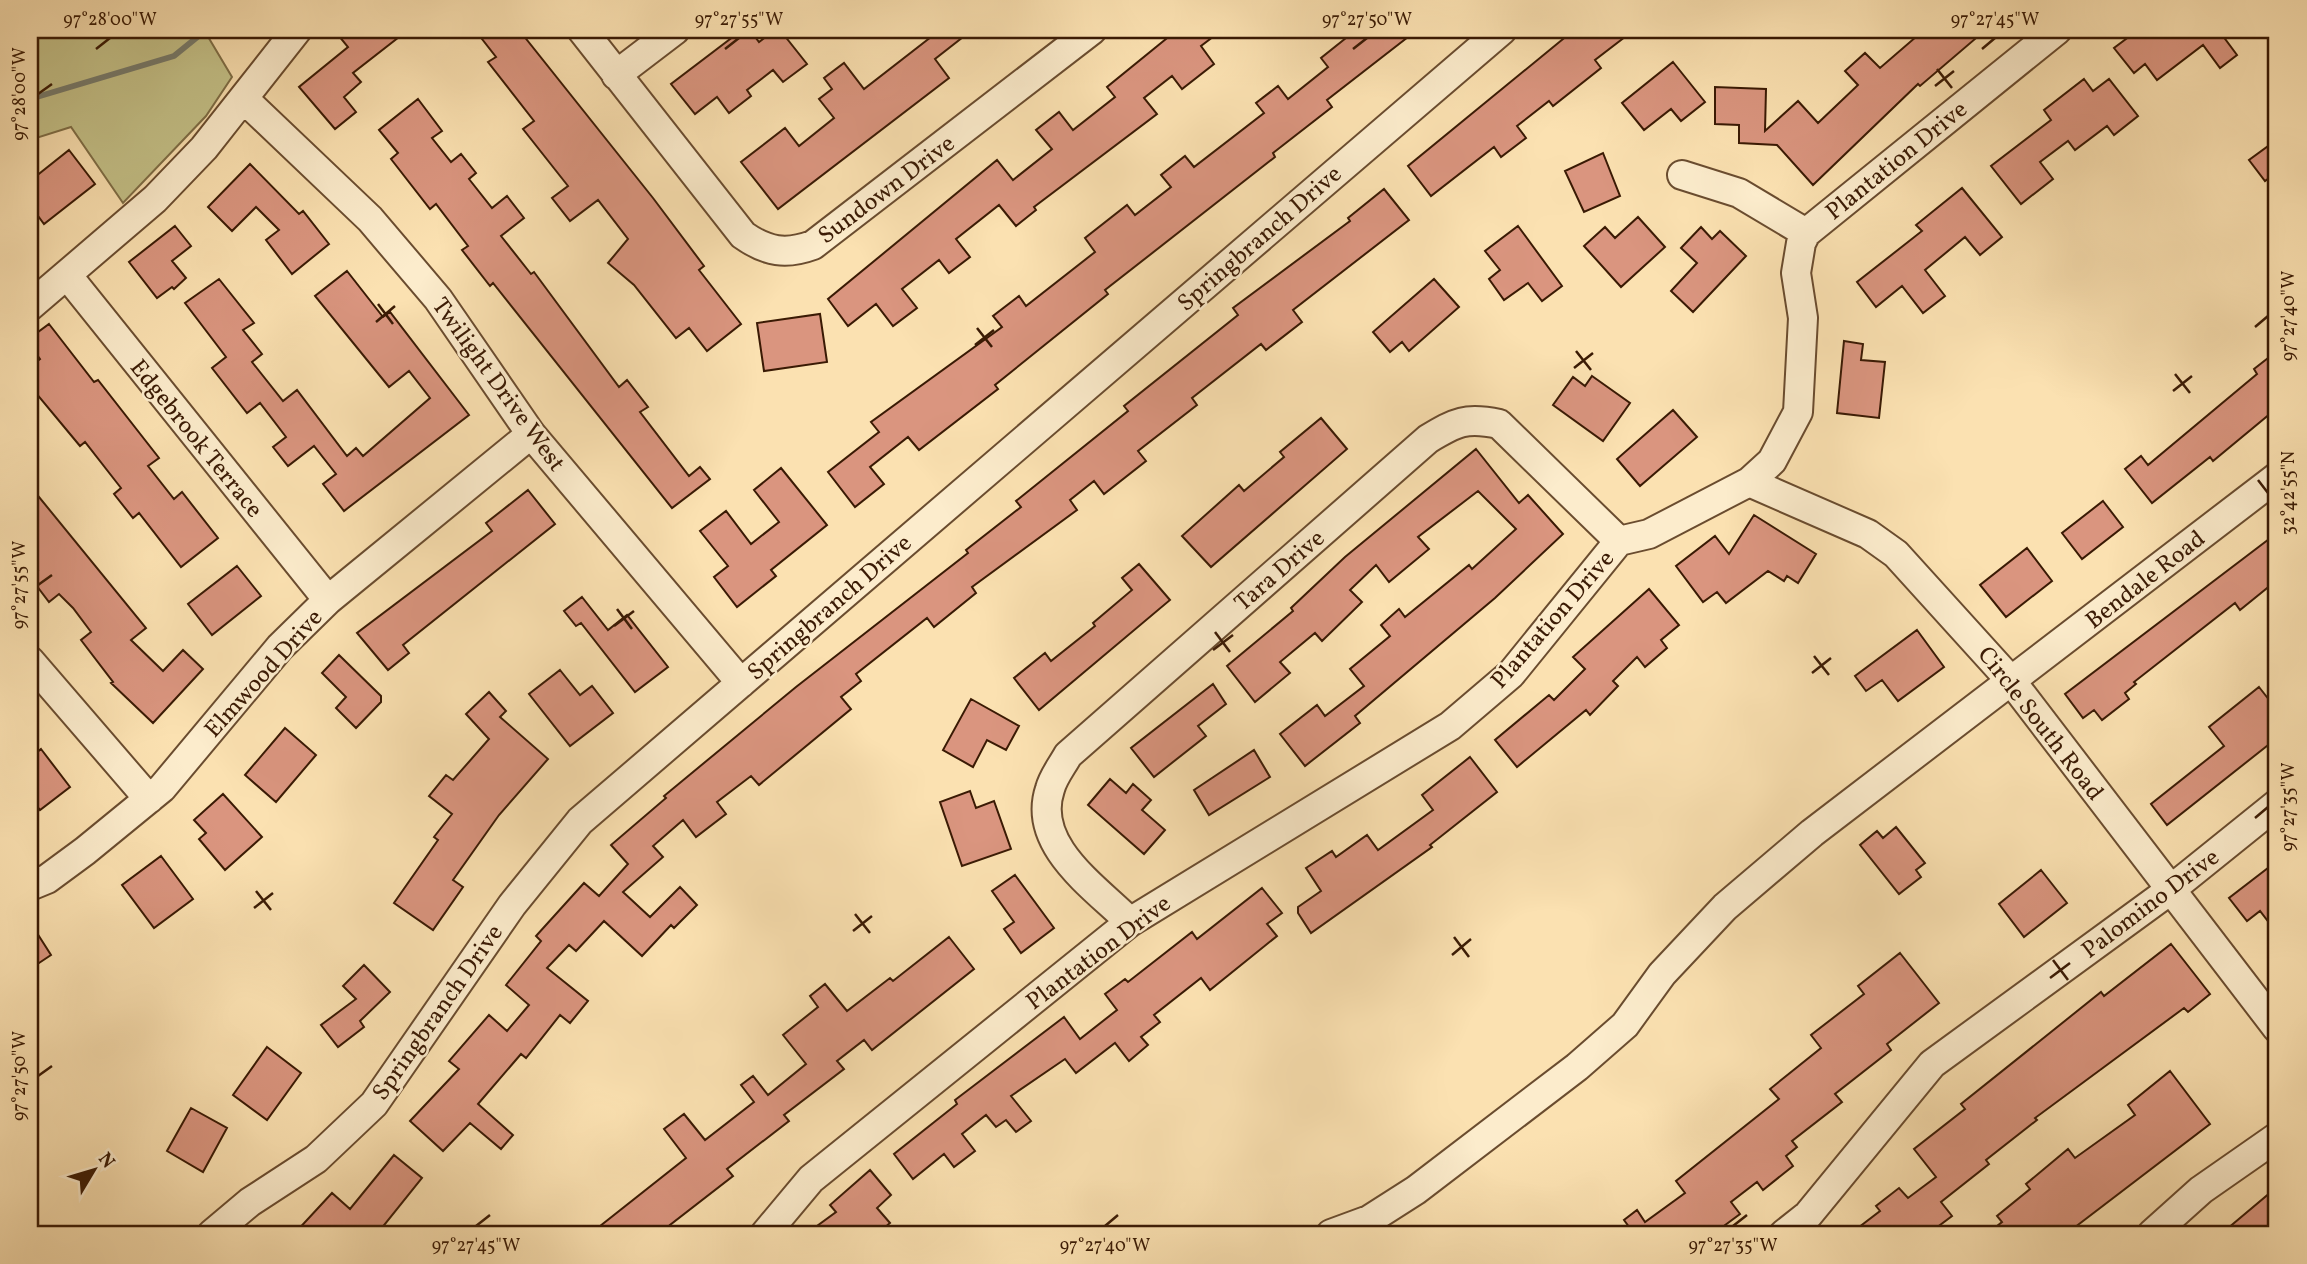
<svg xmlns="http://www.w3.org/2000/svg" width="2307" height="1264" viewBox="0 0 2307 1264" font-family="Vollkorn,serif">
	<rect width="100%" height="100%" fill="#fbe1b1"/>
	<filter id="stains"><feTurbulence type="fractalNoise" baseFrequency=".00286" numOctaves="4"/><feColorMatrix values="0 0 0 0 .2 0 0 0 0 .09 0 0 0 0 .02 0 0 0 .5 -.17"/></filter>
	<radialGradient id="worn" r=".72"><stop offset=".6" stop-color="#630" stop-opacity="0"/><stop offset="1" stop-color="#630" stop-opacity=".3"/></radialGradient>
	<path fill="#c4c188" stroke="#7f6e46" stroke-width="2" d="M30 30H204L232 77 206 116 123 203 71 127 30 140Z"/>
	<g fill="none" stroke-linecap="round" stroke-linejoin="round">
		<path stroke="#777b6c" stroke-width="6" d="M30 99 174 56 206 30"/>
	</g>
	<path fill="#da957f" stroke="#3a1a04" stroke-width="2" d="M334 30H408L353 73 361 82 344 97 356 112 335 129 299 87 348 47Z
		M475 30H519L653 198 704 266 699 270 741 324 707 351 689 328 676 338 634 285 608 263 628 239 598 200 570 221 552 198 568 186 523 129 534 121 488 62 496 57Z
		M742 30H750L759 42 775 30H780L807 64 783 82 773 70 747 90 751 96 729 113 717 97 695 114 671 84Z
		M940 30H972L935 59 949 78 778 209 741 162 785 128 799 146 834 118 819 99 832 89 824 78 844 63 864 89Z
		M1177 30H1222L1201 46 1214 64 1182 89 1172 76 1144 98 1157 114 1034 207 1036 210 1016 226 999 205 956 239 970 257 949 273 939 260 902 289 917 308 893 326 876 304 848 326 828 299 997 160 1013 180 1052 149 1036 130 1059 112 1073 130 1115 97 1107 87Z
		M1356 30H1417L1327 100 1332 107 1273 153 1275 157 1105 290 1108 294 995 385 998 389 919 450 908 437 870 467 884 484 855 507 828 472 879 432 871 422 1002 327 993 316 1019 296 1026 306 1095 252 1085 238 1127 205 1135 215 1171 187 1161 175 1185 156 1194 167 1264 113 1256 103 1278 86 1288 99 1328 67 1321 58Z
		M1574 30H1634L1595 60 1601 68 1553 106 1549 101 1517 126 1526 138 1501 157 1494 147 1431 196 1408 166Z
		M1924 30H1967L1975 39 1920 86 1918 84 1813 185 1777 145 1739 143V125L1715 124V87L1766 89 1765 131 1798 101 1818 123 1858 85 1845 71 1865 53 1880 68Z
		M2138 30H2222L2220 32 2237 55 2220 68 2203 45 2157 80 2145 64 2134 73 2114 48Z
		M1673 62 1705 102 1681 121 1671 109 1644 130 1622 103Z
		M2084 79 2093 91 2109 79 2138 116 2114 135 2107 126 2075 150 2068 141 2040 162 2053 179 2021 204 1991 166 2051 120 2044 110Z
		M418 99 442 131 432 138 451 162 461 154 476 173 469 179 492 208 507 196 524 218 501 236 531 274 534 272 619 387 627 380 648 407 640 412 689 476 700 467 710 479 672 508 493 283 490 286 462 250 468 246 436 204 430 209 391 159 398 153 379 130Z
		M2271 144 2277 152V172L2265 181 2249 160Z
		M69 150 95 184 44 224 30 205V181Z
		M1603 153 1620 196 1584 212 1565 171Z
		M250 164 299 214 303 211 329 244 292 274 266 240 279 230 256 207 232 231 208 207Z
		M1962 188 2002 237 1980 255 1965 237 1925 270 1945 296 1923 313 1902 286 1876 307 1857 282 1922 231 1916 225Z
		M1384 189 1409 220 1293 310 1302 322 1266 350 1261 344 1192 398 1197 405 1138 451 1146 461 1104 494 1094 481 1070 500 1077 510 972 587 976 593 934 627 927 618 856 674 861 681 841 697 851 709 759 785 751 776 717 802 726 814 696 837 683 820 653 846 663 857 623 892 650 917 680 887 697 905 674 928 671 925 642 956 604 921 576 951 569 945 547 968 588 1001 570 1023 560 1015 526 1058 521 1054 478 1104 513 1135 501 1149 470 1123 443 1151 410 1121 459 1069 449 1061 489 1015 507 1031 529 1005 506 985 541 941 536 936 584 883 599 896 628 864 611 845 666 798 664 796 796 687 968 553 966 550 1021 507 1016 501 1128 411 1124 406 1238 315 1233 308 1350 221 1348 218Z
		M1638 217 1665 247 1621 287 1584 246 1605 227 1615 238Z
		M175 226 191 246 172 261 186 278 174 289 172 287 157 298 129 262Z
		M1518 226 1562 286 1542 301 1528 283 1504 300 1489 279 1500 270 1485 251Z
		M1701 227 1712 239 1720 231 1746 256 1693 312 1671 291 1697 263 1681 248Z
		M347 271 383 317 390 312 469 415 344 511 323 484 336 474 314 446 288 466 273 447 286 437 260 403 247 413 212 368 226 357 185 303 219 279 254 323 243 330 262 354 252 362 283 401 297 390 347 456 356 448 363 456 430 398 409 371 389 387 315 296Z
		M1434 279 1459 307 1409 351 1402 342 1390 352 1373 332Z
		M820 314 827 362 764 371 757 323Z
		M49 324 94 382 98 380 159 458 148 466 174 499 182 492 218 538 181 567 139 513 133 518 114 494 121 488 85 442 80 446 30 386V367L40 359 30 345V338Z
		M1844 341 1863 344 1861 360 1885 362 1879 418 1837 413Z
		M2277 351V408L2213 461 2210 457 2152 503 2125 469 2141 456 2148 465 2257 374 2254 369Z
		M1592 376 1630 403 1603 441 1553 405 1573 377 1585 386Z
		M1673 410 1697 437 1640 486 1617 459Z
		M1321 418 1347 449 1211 567 1182 536 1239 485 1244 491 1284 457 1280 452Z
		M1476 449 1519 503 1528 495 1563 534 1495 598 1355 716 1360 723 1305 766 1280 734 1317 705 1325 716 1364 686 1350 669 1390 636 1381 625 1399 609 1405 617 1469 565 1472 569 1516 529 1478 491 1418 537 1429 549 1389 582 1376 565 1350 590 1362 602 1322 641 1315 633 1280 662 1290 673 1255 702 1227 666 1293 611 1291 608 1345 557Z
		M781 468 827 525 771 570 776 576 737 607 714 577 728 566 700 531 726 511 751 544 779 522 754 490Z
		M30 486 146 628 131 640 163 671 183 650 203 669 153 723 111 683 113 682 81 640 91 632 73 608 59 594 49 602 30 577 38 570 30 559Z
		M528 490 555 524 403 645 409 653 388 670 357 633 492 531 486 523Z
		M2103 501 2123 527 2082 559 2062 533Z
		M1754 515 1816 554 1798 583 1787 576 1784 581 1768 571 1726 603 1717 592 1703 602 1676 566 1715 536 1729 554Z
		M2277 533V580L2240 610 2235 603 2134 682 2136 684 2125 693 2129 699 2102 720 2094 710 2083 718 2065 694Z
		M2027 548 2052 581 2006 617 1980 585Z
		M1139 564 1170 600 1039 710 1014 678 1045 653 1051 661 1095 626 1093 623 1132 590 1122 578Z
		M237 566 261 596 212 635 188 604Z
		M1649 589 1679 625 1661 640 1667 648 1645 667 1637 657 1613 681 1618 686 1590 715 1586 710 1517 767 1495 740 1549 695 1554 700 1585 669 1573 657Z
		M582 597 608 630 627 615 668 667 635 692 581 623 576 626 564 611Z
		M1917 630 1944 667 1898 701 1882 680 1866 691 1855 676Z
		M339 655 381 696V702L356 728 336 708 346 697 322 673Z
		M560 670 580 695 592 686 613 713 570 746 529 694Z
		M1213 684 1226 704 1198 726 1206 736 1154 777 1131 748Z
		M2259 687 2277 710V738L2167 825 2151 804 2224 746 2209 727Z
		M489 692 506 711 500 717 548 759 499 815 453 880 463 887 433 930 394 903 438 840 434 837 452 814 429 796 446 775 453 780 489 739 466 714Z
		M971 699 1019 726 1006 750 987 740 973 767 943 750Z
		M285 728 316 755 276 802 245 775Z
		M41 749 70 787 40 810 30 797V758Z
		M1254 750 1270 777 1209 815 1194 790Z
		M1470 757 1497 792 1430 845 1432 847 1311 933 1298 913V907L1321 891 1306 868 1332 851 1336 857 1367 835 1378 850 1433 810 1422 795Z
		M1110 779 1126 793 1133 784 1151 800 1142 810 1165 830 1144 854 1088 805Z
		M970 791 976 808 994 801 1011 849 962 866 940 802Z
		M223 794 262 837 225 870 199 839 206 833 194 820Z
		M1896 827 1925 863 1916 870 1921 877 1899 894 1860 845 1877 831 1883 838Z
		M161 856 193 899 154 928 122 885Z
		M2277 861V933L2260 911 2247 921 2229 898Z
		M2041 870 2067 903 2024 937 1999 904Z
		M1015 875 1054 928 1021 953 1004 929 1014 922 992 891Z
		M1262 888 1282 913 1267 924 1277 936 1210 990 1201 978 1154 1015 1160 1022 1141 1037 1148 1045 1129 1061 1115 1043 1076 1073 1065 1059 1011 1096 1031 1121 1016 1132 1006 1120 996 1127 986 1115 962 1134 975 1151 954 1167 944 1154 913 1179 894 1154 957 1104 955 1100 1064 1017 1080 1039 1117 1010 1105 994 1125 979 1128 982 1192 932 1197 939Z
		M30 922 51 955 30 969Z
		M949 937 974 969 872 1050 864 1040 837 1061 844 1069 784 1115 789 1121 727 1169 733 1176 670 1225 677 1234H590L686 1158 664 1129 684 1114 705 1140 754 1102 741 1085 753 1076 768 1095 806 1064 783 1035 818 1007 810 996 825 984 847 1011 890 978 893 981Z
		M2171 944 2210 994 2188 1012 2184 1008 2035 1118 2037 1120 1986 1160 1989 1164 1941 1202 1952 1216 1928 1234H1850L1880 1211 1876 1206 1899 1188 1908 1198 1936 1177 1914 1149 1965 1109 1961 1104 2101 992 2104 996Z
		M1900 953 1939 1003 1887 1044 1891 1050 1835 1094 1842 1102 1792 1141 1797 1147 1786 1156 1793 1166 1763 1190 1757 1182 1731 1202 1740 1214 1713 1234H1628L1632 1231 1624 1220 1637 1210 1645 1222 1685 1193 1676 1181 1779 1099 1770 1089 1821 1048 1811 1035 1864 994 1858 986Z
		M364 965 390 992 360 1021 364 1027 338 1047 321 1025 356 999 343 986Z
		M267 1047 301 1073 267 1120 233 1095Z
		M2170 1071 2210 1124 2066 1234H1987L2002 1222 1997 1216 2030 1189 2026 1184 2068 1149 2075 1158 2135 1115 2128 1105Z
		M191 1108 227 1128 203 1172 167 1151Z
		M394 1155 422 1178 377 1234H294L332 1193 350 1209Z
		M870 1170 891 1195 877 1208 890 1223 877 1234H806L836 1212 830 1205Z
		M2277 1187V1234H2221Z"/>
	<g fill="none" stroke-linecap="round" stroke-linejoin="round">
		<g stroke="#6a4c2f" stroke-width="32">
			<path id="minor" d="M582 30 743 235C767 252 786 255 813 245L1092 30
				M616 75 675 30
				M244 99 370 219 438 299 531 434 741 683
				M1682 175 1739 193 1806 233
				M67 275 328 600
				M30 306 155 199 204 148 297 30
				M1749 482 1868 534 1896 554 2012 682 2277 1028
				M30 661 149 799
				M30 886 47 879 85 851 162 788 280 647 328 600 531 434
				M1130 922C1095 887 1031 845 1050 789 1053 777 1062 766 1068 755L1428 439C1456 422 1466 417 1499 424L1619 541
				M212 1234 250 1202 316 1159 374 1104 512 905 580 821 1502 30
				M765 1234 811 1179 1130 922 1450 726 1511 674 1619 541 1649 534 1749 482 1772 461 1798 412 1803 318 1796 273 1801 243 1806 233 2057 30
				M1331 1234 1369 1220 1416 1190 1577 1067 1625 1025 1662 974 1725 907 1812 833 2277 477
				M1784 1234 1808 1215 1932 1064 2169 891 2277 804
				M2152 1234 2201 1190 2277 1137"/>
		</g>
		<use href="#minor" stroke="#fceccc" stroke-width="28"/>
	</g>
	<path fill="none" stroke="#3a1a04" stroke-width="2.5" d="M96 49 110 38M725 49 739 38M1353 49 1367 38M1982 49 1995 38M1937 69 1952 88M1935 86 1954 71M38 94 52 84M378 304 393 324M376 322 395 306M2255 327 2268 316M977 328 992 347M975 345 994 330M1576 351 1591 370M1574 368 1593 353M2175 374 2190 393M2173 391 2192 376M2258 480 2268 493M38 585 52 575M617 609 632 629M614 626 634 611M1215 632 1230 652M1213 650 1233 635M1814 656 1829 675M1812 673 1831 658M2255 818 2268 807M256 891 271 910M254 908 273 893M855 914 870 933M853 931 872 916M1454 937 1469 957M1452 955 1471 939M2053 960 2068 980M2050 978 2070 963M38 1076 52 1066M476 1226 490 1215M1105 1226 1118 1215M1733 1226 1747 1215"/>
	<g text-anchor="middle" stroke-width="5" stroke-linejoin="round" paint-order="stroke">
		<g font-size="24" fill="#3a1a04" stroke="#fceccc">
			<text transform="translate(1896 160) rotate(-39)" y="8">Plantation Drive</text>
			<text transform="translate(886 189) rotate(-37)" y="8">Sundown Drive</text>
			<text transform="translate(1259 238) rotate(-41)" y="8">Springbranch Drive</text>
			<text transform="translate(499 384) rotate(54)" y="8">Twilight Drive West</text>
			<text transform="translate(197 438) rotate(51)" y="8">Edgebrook Terrace</text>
			<text transform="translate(1279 570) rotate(-41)" y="8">Tara Drive</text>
			<text transform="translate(2145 579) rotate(-38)" y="8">Bendale Road</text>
			<text transform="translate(829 607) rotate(-41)" y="8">Springbranch Drive</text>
			<text transform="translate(1552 619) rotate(-49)" y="8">Plantation Drive</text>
			<text transform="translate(263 673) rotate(-48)" y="8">Elmwood Drive</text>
			<text transform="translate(2041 723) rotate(52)" y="8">Circle South Road</text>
			<text transform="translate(2150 903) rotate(-37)" y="8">Palomino Drive</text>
			<text transform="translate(1098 952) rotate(-37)" y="8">Plantation Drive</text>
			<text transform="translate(437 1012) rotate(-55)" y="8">Springbranch Drive</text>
		</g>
	</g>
	<rect width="2307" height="1264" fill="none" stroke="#fbe1b1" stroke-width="77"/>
	<g transform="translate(94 1170) rotate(52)" stroke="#fceccc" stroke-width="5" paint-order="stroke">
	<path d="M0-5L12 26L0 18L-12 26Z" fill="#3a1a04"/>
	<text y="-10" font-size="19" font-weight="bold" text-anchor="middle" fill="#3a1a04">N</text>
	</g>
	<rect x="38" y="38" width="2230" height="1188" fill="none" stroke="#3a1a04" stroke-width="2.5"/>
	<g font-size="18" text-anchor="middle" fill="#3a1a04">
		<text x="110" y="25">97°28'00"W</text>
		<text x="739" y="25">97°27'55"W</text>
		<text x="1367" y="25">97°27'50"W</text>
		<text x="1995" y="25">97°27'45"W</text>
		<text transform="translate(19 94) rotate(-90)" y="6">97°28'00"W</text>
		<text transform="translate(2288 316) rotate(-90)" y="6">97°27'40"W</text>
		<text transform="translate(2288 493) rotate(-90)" y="6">32°42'55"N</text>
		<text transform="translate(19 585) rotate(-90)" y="6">97°27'55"W</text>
		<text transform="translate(2288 807) rotate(-90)" y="6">97°27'35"W</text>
		<text transform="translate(19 1076) rotate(-90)" y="6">97°27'50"W</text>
		<text x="476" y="1251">97°27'45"W</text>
		<text x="1105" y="1251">97°27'40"W</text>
		<text x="1733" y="1251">97°27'35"W</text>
	</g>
	<rect width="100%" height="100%" filter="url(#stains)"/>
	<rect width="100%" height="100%" fill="url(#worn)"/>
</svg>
